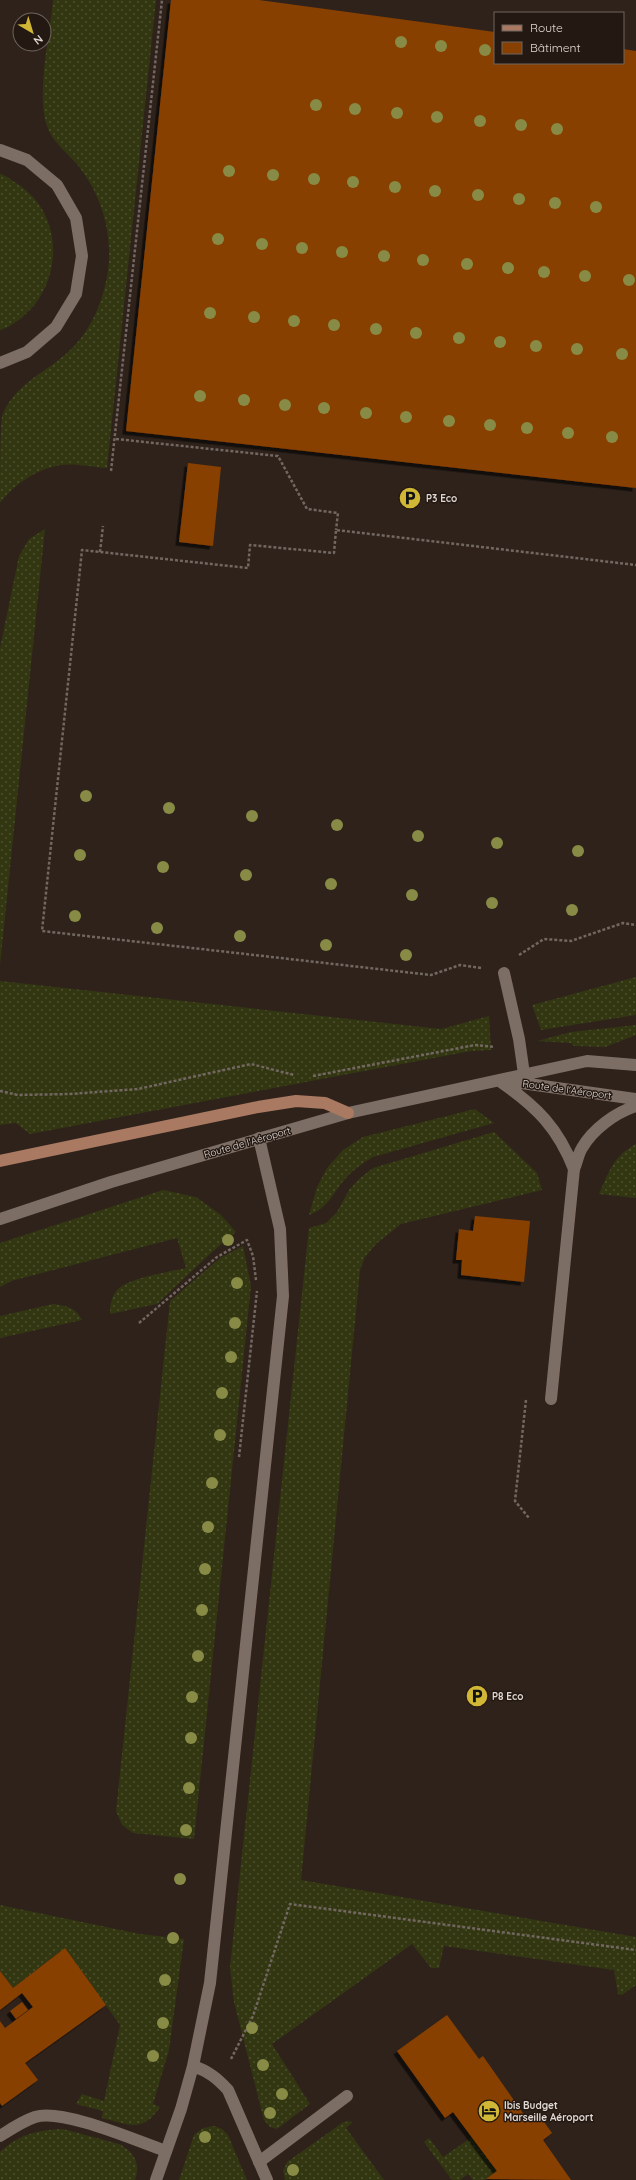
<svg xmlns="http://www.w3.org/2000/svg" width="636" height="2180" viewBox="0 0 636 2180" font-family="Quicksand,sans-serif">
	<defs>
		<pattern id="grass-dots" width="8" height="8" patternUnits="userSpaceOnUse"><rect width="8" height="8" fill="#323611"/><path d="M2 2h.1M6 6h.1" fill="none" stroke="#4f5233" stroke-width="1.8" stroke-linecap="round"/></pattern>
		<filter id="shadow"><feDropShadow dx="-3.5" dy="3.5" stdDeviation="0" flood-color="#0009"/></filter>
	</defs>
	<rect width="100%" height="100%" fill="#2e221b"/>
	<path fill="url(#grass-dots)" d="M53 0H156L107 468C93 467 75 463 61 465 36 469 15 484 0 503 0 483 0 432 2 416 14 385 43 374 67 353 91 332 103 302 108 271 113 232 101 192 75 162 65 151 52 141 47 126 36 95 50 34 53 0Z
		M0 174C6 175 11 180 16 183 58 209 64 264 36 303 27 314 14 326 0 330Z
		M45 529 0 965V648L19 556 29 539Z
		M636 977V1015L541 1030 532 1005Z
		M0 981 441 1029 489 1016 491 1050 471 1051 30 1134 16 1123 0 1125Z
		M636 1025V1035L605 1047 574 1046 571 1043 537 1041 571 1032Z
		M475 1109 494 1123 373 1157C363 1163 354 1169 346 1178 332 1193 330 1207 309 1215L317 1187 327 1168 343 1150 363 1137Z
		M494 1132 537 1173 542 1190 401 1224 376 1244 365 1257 360 1270 301 1880 636 1937V1985L622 1995 618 1994 614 1970 444 1946 439 1968H431L412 1944 272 2044 310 2104 277 2129 270 2127 264 2120 234 2002 230 1967 309 1228 326 1223 337 1212 349 1190 360 1178 373 1168Z
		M636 1144V1198L599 1194C609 1172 613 1156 636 1144Z
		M163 1190 196 1197 221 1215 236 1232 211 1253 157 1304 110 1314C110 1305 111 1298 117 1290 127 1278 169 1272 186 1268L177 1238 11 1281 0 1287V1243Z
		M243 1246 251 1286 194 1839 133 1833 122 1825 116 1811 170 1301 220 1258Z
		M53 1304C67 1306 75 1307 82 1320L0 1338V1316Z
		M0 1905 140 1934 184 1939 169 2050 153 2104 160 2107C142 2134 128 2124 102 2118L103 2111 76 2104 82 2094 104 2101 120 2025 65 1948 13 1988 0 1971Z
		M348 2121 353 2122 346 2128 384 2180H285L283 2171 287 2162 342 2123Z
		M214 2126 222 2129 228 2135 247 2180H179L194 2135 203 2128Z
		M63 2129 119 2144C134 2152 141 2163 135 2180H0V2152C19 2134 38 2130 63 2129Z
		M472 2137 497 2171 485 2180H473L468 2174 460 2180H452L424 2142 429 2138 443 2157Z"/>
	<path fill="#884000" filter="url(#shadow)" d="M171 0H259L495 32V63H623V49L636 51V488L126 431Z
		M188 463 221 467 213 546 179 542Z
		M475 1216 530 1221 524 1282 461 1275 462 1260H456L459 1229 473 1231Z
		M65 1948 106 2005 25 2063 38 2080 2 2106 0 2103V2021L5 2028 33 2007 22 1993 0 2010V1971L13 1988Z
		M22 2002 28 2010 16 2019 10 2011Z
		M447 2015 479 2059 483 2056 527 2119 537 2112 552 2133 543 2140 571 2180 486 2179 497 2171 453 2112 445 2118 397 2051Z"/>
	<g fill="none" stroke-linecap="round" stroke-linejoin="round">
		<path stroke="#726761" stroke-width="2.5" stroke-dasharray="3 2" stroke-linecap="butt" d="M116 439 278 456 307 509 338 513 336 530
			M111 471 162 0
			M100 552 103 526
			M519 955 544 939 571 941 623 923 636 925
			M481 968 460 965 431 975 42 931 82 550 248 568 250 545 334 553 336 530 636 565
			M313 1076 475 1045 495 1047
			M0 1091 18 1095 70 1094 138 1089 251 1064 294 1075
			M139 1323 217 1257 247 1240 253 1256 256 1280
			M526 1400 515 1501 529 1518
			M239 1457 257 1291
			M231 2059 253 2016 290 1904 636 1950"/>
		<path stroke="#7c6e65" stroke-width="12" d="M504 973 519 1039 524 1074
			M551 1399 574 1169
			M0 2136C11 2129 23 2121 35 2117 62 2108 137 2141 166 2151
			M259 2162 347 2096"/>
		<path stroke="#7c6e65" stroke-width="12" d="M0 150 27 160 57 185 76 218 82 256 76 294 56 327 27 352 0 363
			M507 1081 636 1099
			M501 1082C537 1107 558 1128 574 1169
			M574 1169C577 1163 578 1154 582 1148 593 1129 615 1113 636 1106
			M0 1219 111 1182 348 1113 587 1061 636 1065
			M193 2066C208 2071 217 2078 228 2090L267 2180
			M156 2180 181 2109 193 2066 210 1983 283 1296 280 1229 259 1138"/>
		<path stroke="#a97961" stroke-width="12" d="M0 1161 258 1107 296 1101 325 1103 348 1113"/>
	</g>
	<g fill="#888b45">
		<circle cx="401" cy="42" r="6"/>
		<circle cx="441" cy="46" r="6"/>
		<circle cx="485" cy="50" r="6"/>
		<circle cx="316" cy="105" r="6"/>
		<circle cx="355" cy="109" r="6"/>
		<circle cx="397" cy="113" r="6"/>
		<circle cx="437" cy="117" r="6"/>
		<circle cx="480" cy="121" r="6"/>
		<circle cx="521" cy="125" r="6"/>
		<circle cx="557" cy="129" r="6"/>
		<circle cx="229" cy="171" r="6"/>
		<circle cx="273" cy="175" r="6"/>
		<circle cx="314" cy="179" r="6"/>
		<circle cx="353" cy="182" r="6"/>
		<circle cx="395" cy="187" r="6"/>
		<circle cx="435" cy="191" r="6"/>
		<circle cx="478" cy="195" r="6"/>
		<circle cx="519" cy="199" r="6"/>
		<circle cx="555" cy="203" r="6"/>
		<circle cx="596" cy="207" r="6"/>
		<circle cx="218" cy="239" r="6"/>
		<circle cx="262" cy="244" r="6"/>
		<circle cx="302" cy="248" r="6"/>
		<circle cx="342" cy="252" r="6"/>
		<circle cx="384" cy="256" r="6"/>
		<circle cx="423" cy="260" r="6"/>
		<circle cx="467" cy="264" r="6"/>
		<circle cx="508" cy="268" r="6"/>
		<circle cx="544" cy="272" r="6"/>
		<circle cx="585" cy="276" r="6"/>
		<circle cx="629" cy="280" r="6"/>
		<circle cx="210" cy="313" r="6"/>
		<circle cx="254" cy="317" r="6"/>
		<circle cx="294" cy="321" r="6"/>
		<circle cx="334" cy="325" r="6"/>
		<circle cx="376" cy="329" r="6"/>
		<circle cx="416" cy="333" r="6"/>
		<circle cx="459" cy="338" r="6"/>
		<circle cx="500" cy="342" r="6"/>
		<circle cx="536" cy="346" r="6"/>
		<circle cx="577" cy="349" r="6"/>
		<circle cx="622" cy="354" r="6"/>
		<circle cx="200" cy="396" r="6"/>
		<circle cx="244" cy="400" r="6"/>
		<circle cx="285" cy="405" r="6"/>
		<circle cx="324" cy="408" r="6"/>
		<circle cx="366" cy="413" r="6"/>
		<circle cx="406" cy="417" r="6"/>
		<circle cx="449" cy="421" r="6"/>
		<circle cx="490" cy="425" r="6"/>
		<circle cx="527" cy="428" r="6"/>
		<circle cx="568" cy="433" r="6"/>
		<circle cx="612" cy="437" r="6"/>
		<circle cx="86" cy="796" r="6"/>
		<circle cx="169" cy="808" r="6"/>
		<circle cx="252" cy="816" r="6"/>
		<circle cx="337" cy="825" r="6"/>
		<circle cx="418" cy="836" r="6"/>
		<circle cx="497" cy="843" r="6"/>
		<circle cx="578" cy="851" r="6"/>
		<circle cx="80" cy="855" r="6"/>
		<circle cx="163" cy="867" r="6"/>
		<circle cx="246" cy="875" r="6"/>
		<circle cx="331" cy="884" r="6"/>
		<circle cx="412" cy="895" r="6"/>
		<circle cx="492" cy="903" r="6"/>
		<circle cx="572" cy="910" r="6"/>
		<circle cx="75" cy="916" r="6"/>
		<circle cx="157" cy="928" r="6"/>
		<circle cx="240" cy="936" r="6"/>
		<circle cx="326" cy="945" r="6"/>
		<circle cx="406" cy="955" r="6"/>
		<circle cx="228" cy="1240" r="6"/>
		<circle cx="237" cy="1283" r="6"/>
		<circle cx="235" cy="1323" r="6"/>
		<circle cx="231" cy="1357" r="6"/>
		<circle cx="222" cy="1393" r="6"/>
		<circle cx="220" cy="1435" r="6"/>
		<circle cx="212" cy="1483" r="6"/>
		<circle cx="208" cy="1527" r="6"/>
		<circle cx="205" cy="1569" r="6"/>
		<circle cx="202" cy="1610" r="6"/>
		<circle cx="198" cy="1656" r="6"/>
		<circle cx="192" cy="1697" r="6"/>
		<circle cx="191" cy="1738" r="6"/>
		<circle cx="189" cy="1788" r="6"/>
		<circle cx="186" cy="1830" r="6"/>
		<circle cx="180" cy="1879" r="6"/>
		<circle cx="173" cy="1938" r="6"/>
		<circle cx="165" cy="1980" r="6"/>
		<circle cx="163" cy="2023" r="6"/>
		<circle cx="252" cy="2028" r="6"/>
		<circle cx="153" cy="2056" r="6"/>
		<circle cx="263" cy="2065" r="6"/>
		<circle cx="282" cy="2094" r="6"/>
		<circle cx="270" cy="2113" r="6"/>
		<circle cx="205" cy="2137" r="6"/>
		<circle cx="293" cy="2170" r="6"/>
	</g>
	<defs>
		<g id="parking-disc" transform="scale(1.15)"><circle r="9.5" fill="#d0b736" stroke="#241812"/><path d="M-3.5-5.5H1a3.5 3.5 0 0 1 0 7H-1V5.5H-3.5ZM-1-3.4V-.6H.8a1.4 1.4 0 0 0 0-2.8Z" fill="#111"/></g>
		<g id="hotel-disc" transform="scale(1.15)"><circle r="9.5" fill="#d0b736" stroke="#241812"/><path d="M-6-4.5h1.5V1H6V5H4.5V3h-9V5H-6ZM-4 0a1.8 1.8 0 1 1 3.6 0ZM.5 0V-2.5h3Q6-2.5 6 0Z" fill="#111"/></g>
	</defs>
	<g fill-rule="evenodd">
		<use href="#parking-disc" x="410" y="498"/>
		<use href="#parking-disc" x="477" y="1696"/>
		<use href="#hotel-disc" x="489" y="2111"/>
	</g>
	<g text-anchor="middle" stroke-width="3" stroke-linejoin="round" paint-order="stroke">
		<g font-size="10" font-weight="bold" fill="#e0d8d3" stroke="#241812" text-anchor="start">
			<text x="426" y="502">P3 Eco</text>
			<text x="492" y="1700">P8 Eco</text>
			<text x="504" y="2109">Ibis Budget<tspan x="504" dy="12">Marseille Aéroport</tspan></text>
		</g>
		<g font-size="10" fill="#e0d8d3" stroke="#241812">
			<text transform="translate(567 1089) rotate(8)" y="4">Route de l'Aéroport</text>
			<text transform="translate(247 1142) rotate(-16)" y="4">Route de l'Aéroport</text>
		</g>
	</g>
	<rect x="494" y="12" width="130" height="52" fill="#241812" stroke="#6f655f"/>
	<rect x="502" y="25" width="20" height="6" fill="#a97961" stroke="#6f655f"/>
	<text x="530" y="32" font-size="12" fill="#e0d8d3">Route</text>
	<rect x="502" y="42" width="20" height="12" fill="#884000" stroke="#6f655f"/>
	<text x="530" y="52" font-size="12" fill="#e0d8d3">Bâtiment</text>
	<g transform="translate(32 32) rotate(142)"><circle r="19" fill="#241812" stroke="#6f655f"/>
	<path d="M0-3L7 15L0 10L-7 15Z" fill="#d0b736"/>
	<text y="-6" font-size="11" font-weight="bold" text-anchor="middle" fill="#e0d8d3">N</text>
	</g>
</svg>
